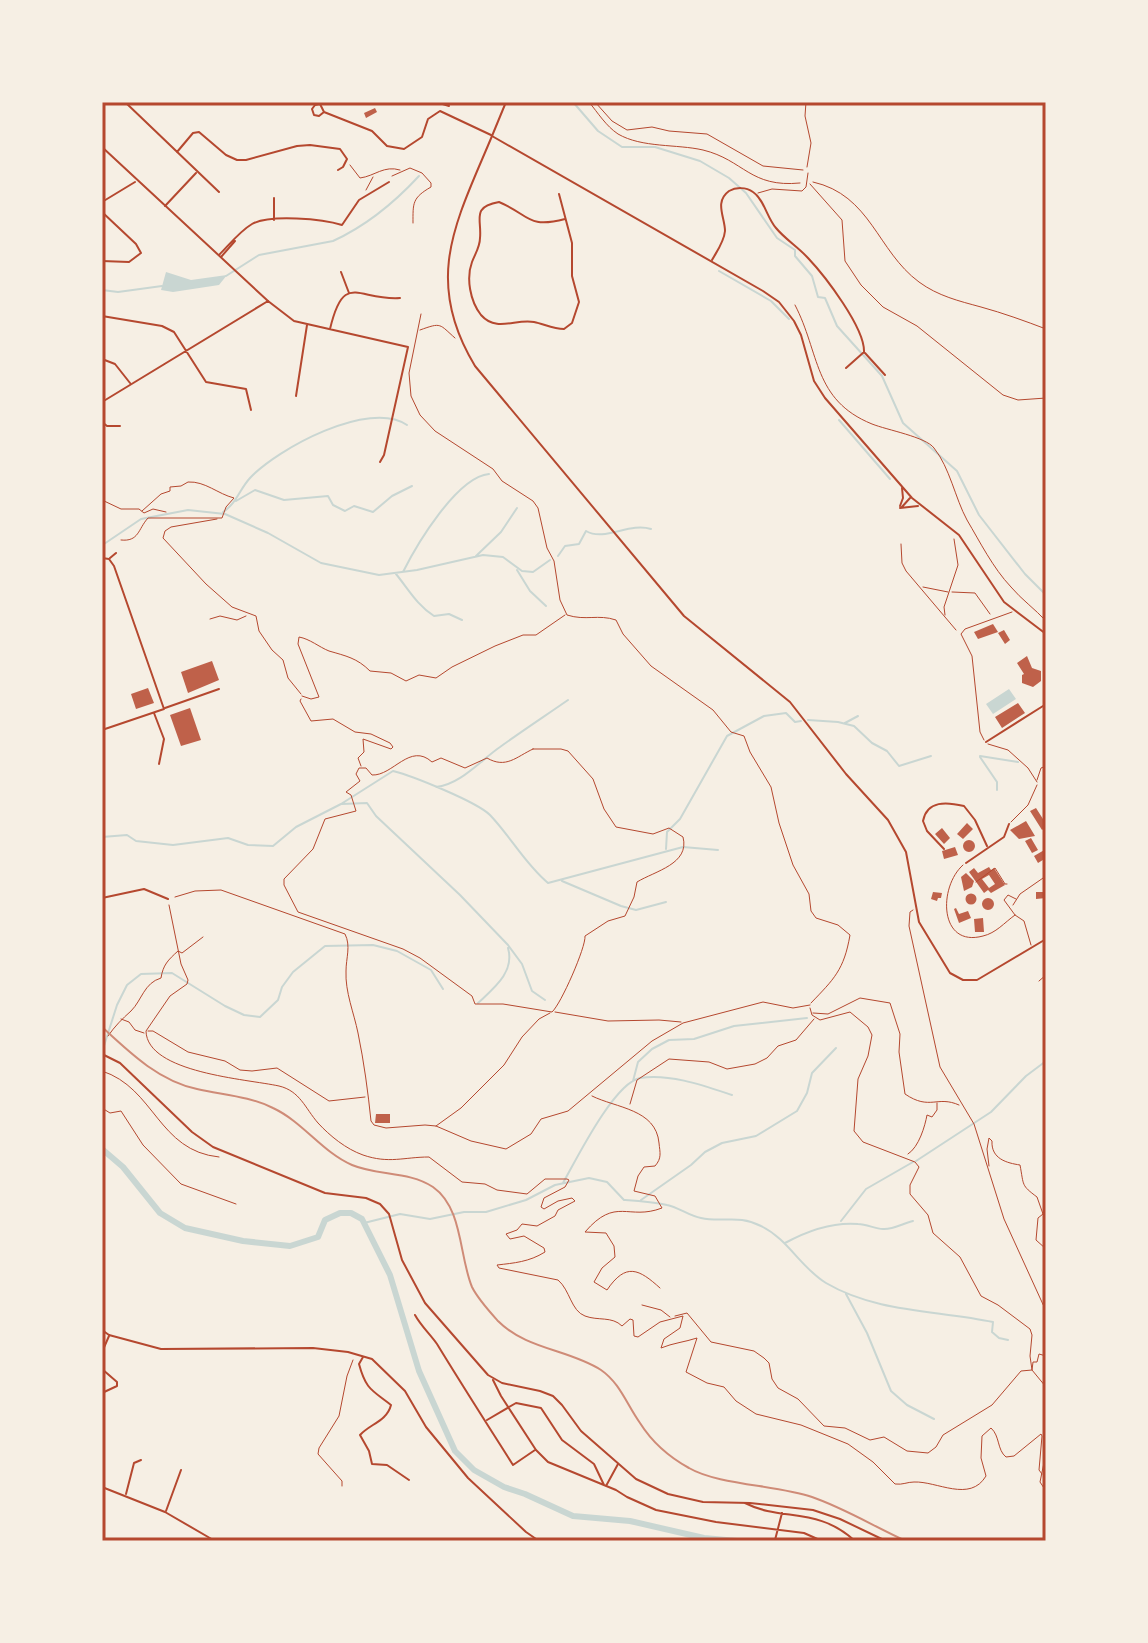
<svg xmlns="http://www.w3.org/2000/svg" width="1148" height="1643" viewBox="0 0 1148 1643" font-family="Jost,sans-serif">
	<rect width="100%" height="100%" fill="#f6efe4"/>
	<path fill="#c9d6d2" d="M166 272 191 280 227 275 219 285 173 292 161 290Z
		M1009 689 1016 699 993 714 986 704Z"/>
	<g fill="none" stroke-linecap="round" stroke-linejoin="round">
		<path stroke="#c9d6d2" stroke-width="2" d="M573 102 598 131 622 147H655L700 161 729 178 746 193 777 238 795 250V256L812 276 818 297 825 298 837 326 882 376 903 423 957 471 979 515 1025 574 1046 595
			M719 271 771 301 789 319
			M226 276 259 255 333 241C366 226 394 203 419 176
			M102 290 118 292 162 286
			M839 420 890 479
			M236 501 255 490 284 500 328 496 333 505 345 511 354 506 373 512 392 496 412 486
			M223 512C237 503 239 490 250 478 277 449 369 399 407 425
			M102 550 104 544 141 519 188 510 225 514 268 533 321 563 379 575 417 570 483 555 503 557 522 571 533 572 550 560
			M476 556 501 532 517 508
			M558 556 565 546 579 544 586 531C605 542 629 522 651 529
			M517 570 530 591 546 606
			M403 572C417 544 457 477 489 474
			M396 574C409 590 417 605 434 616L449 614 462 620
			M808 720 838 722 854 726 872 743 887 751 899 766 931 756
			M845 723 858 716
			M980 756 1018 762
			M980 757 997 782V790
			M436 787C460 785 481 760 500 747 522 731 545 716 568 700
			M342 804 367 803 376 816 460 895 508 945 522 964 532 991 545 1000
			M102 837 127 835 136 841 173 845 228 838 248 845 273 846 296 827 341 804 393 771C413 776 477 802 490 815 511 837 525 864 548 883L683 847 718 850
			M666 849 667 832 680 819 727 736 764 716 786 713 795 722 801 721
			M562 881 621 906 636 910 666 902
			M478 1003C494 988 515 972 508 948
			M103 1049 117 1005 127 985 141 974 172 973 225 1006 244 1015 260 1017 278 1000 282 987 293 972 325 946 373 945 397 951 431 970 443 989
			M633 1081 638 1062 652 1049 669 1040 694 1039 734 1026 807 1018
			M916 1161 991 1112 1026 1076 1046 1061
			M563 1183C576 1160 614 1083 640 1078 669 1073 705 1086 732 1095
			M641 1200 691 1165 705 1152 722 1143 756 1136 797 1111 807 1093 812 1073 836 1048
			M841 1221 866 1189 913 1162
			M364 1223 400 1214 430 1219 464 1212H486L526 1200 555 1185 589 1178 607 1182 624 1200C638 1201 653 1202 667 1205 678 1207 689 1216 701 1218 723 1223 738 1214 761 1226 788 1239 801 1268 826 1283 877 1313 937 1310 993 1322L992 1332 999 1338 1008 1340
			M785 1243C807 1231 834 1222 858 1224 867 1224 875 1229 883 1229 892 1230 904 1223 913 1221
			M846 1294 867 1333 891 1391 907 1405 934 1419"/>
		<path stroke="#c9d6d2" stroke-width="6" d="M102 1149 123 1167 160 1213 185 1228 243 1241 290 1246 318 1237 325 1220 340 1213H351L362 1219 390 1275 419 1371 455 1451 474 1470 504 1487 525 1494 573 1516 630 1521 704 1538 737 1541"/>
	</g>
	<path fill="#bf614a" fill-rule="evenodd" d="M375 108 377 112 366 118 364 113Z
		M993 624 998 632 978 639 974 632Z
		M1004 630 1010 640 1005 644 998 633Z
		M1027 656 1032 668 1041 671V681L1033 687 1022 683V675L1024 674 1017 663Z
		M212 661 219 680 188 693 181 672Z
		M148 688 154 703 136 709 131 694Z
		M1018 703 1025 713 1002 728 995 717Z
		M190 708 201 740 181 746 170 715Z
		M1036 808 1043 819 1046 817V827L1042 830 1030 811Z
		M1026 821 1035 836 1019 839 1010 830Z
		M967 823 973 829 963 839 957 834Z
		M942 828 950 838 944 844 935 834Z
		M1031 838 1038 850 1032 853 1025 841Z
		M963 846a6 6 0 1 1 12 0a6 6 0 1 1-12 0Z
		M955 847 958 855 944 859 942 851Z
		M1046 849V858L1038 863 1034 856Z
		M989 867 991 870 994 868 1005 885 991 893 988 890 984 893 969 872 974 868 978 873ZM989 875 995 884 989 888 982 879Z
		M966 873 974 881 972 887 964 891 961 877Z
		M933 892 942 893 941 898H938L937 901 931 899Z
		M1036 892H1046V898L1036 899Z
		M965.5 899a5.5 5.5 0 1 1 11 0a5.5 5.5 0 1 1-11 0Z
		M982 904a6 6 0 1 1 12 0a6 6 0 1 1-12 0Z
		M956 908 959 914 968 911 971 918 959 923 954 909Z
		M983 918 984 932H975L974 919Z
		M376 1114H390V1123H375Z"/>
	<g fill="none" stroke-linecap="round" stroke-linejoin="round">
		<path stroke="#b5482f" stroke-width="1" d="M589 102C598 113 606 126 618 134 642 148 677 144 703 150 744 160 750 188 800 183
			M595 102 612 121 627 130 652 127 669 131 707 134 763 166 803 170
			M806 102 805 116 811 143 807 167
			M350 165 360 178C375 176 384 165 400 170
			M392 176 410 168 422 173 431 183V187C412 198 413 203 413 223
			M813 182C871 195 877 251 919 282 938 296 959 301 981 307 1003 313 1025 321 1046 329
			M810 184 842 220 845 261 861 285 883 307 917 326 1003 395 1018 400 1046 398
			M366 190 373 177
			M795 305C820 353 813 400 872 424 887 430 926 437 934 448 950 468 955 498 967 520 980 542 993 568 1011 587 1021 599 1035 609 1046 621
			M421 314 409 373 411 396 420 415 435 431 493 469 502 481 533 501 538 508 547 548 554 561 560 600 567 615C586 621 598 614 616 620L623 634 651 666 713 710 731 732 744 736 750 752 771 787 779 823 793 865 809 894 811 911 816 918 838 925 850 935C844 970 834 979 811 1003
			M420 330C442 322 439 324 455 338
			M102 500 121 509H139L144 513 153 509 166 512
			M217 519 171 527 165 531 163 538 206 584 232 607 256 616 259 631 272 650 283 660 288 678 301 694
			M121 540C139 542 138 529 148 518H222L226 507 234 498C218 494 205 481 188 482L181 486 170 487V491L161 494 142 511
			M901 544 902 563 906 571 956 630
			M923 587 948 592
			M952 592 975 593 990 614
			M945 615 944 607 958 565 954 539
			M210 619 220 616 237 620 246 616
			M302 696 311 699 319 697 298 644 299 637C310 639 319 647 329 651 346 656 357 658 370 671L391 673 406 681 419 675 436 678 452 667 495 646 523 635H536L565 615
			M301 699 300 701 311 721 333 719 355 732 371 734 390 743 393 747 391 749 363 739 364 752 358 758 361 766
			M533 749H561L568 751 593 779 604 809 616 827 653 834 669 828 683 837C690 864 655 871 637 882L634 897 625 916 608 921 585 936C586 947 561 1004 552 1012L503 1004H475L472 996 420 958 403 949 298 912 284 885V879L313 849 325 819 356 811 351 795 346 792 360 781 356 774 359 768H366L372 775C393 776 410 742 432 762L441 758 465 768 487 758C506 769 516 757 533 749Z
			M976 882 995 868 1005 884H1007
			M175 897 195 891 221 890 345 934C351 946 346 958 346 971 345 992 354 1013 358 1033 364 1062 368 1092 371 1121L374 1125 386 1128 425 1125 436 1126 471 1141 506 1149 531 1134 541 1119 568 1111 652 1041 683 1023 763 1002 793 1008 810 1005
			M169 905 181 964 188 980 187 984 170 996 146 1031C147 1073 247 1079 279 1086 300 1091 305 1108 318 1123 330 1136 346 1149 363 1155 389 1164 404 1157 429 1157L462 1182 485 1184 497 1190 527 1194 545 1179H567L569 1180 565 1187 544 1198 541 1207 544 1209 558 1201 572 1198 575 1201 558 1210 555 1216 537 1226 522 1224 517 1230 506 1234 510 1239 524 1236 544 1248 545 1252C529 1262 514 1263 497 1265L499 1268 558 1280C570 1290 571 1311 585 1316 598 1321 612 1316 622 1326L630 1319 633 1320 634 1336 638 1337 660 1322 683 1316 680 1328 664 1339 661 1348C673 1343 685 1342 697 1338L686 1372 707 1383 724 1387 736 1401 756 1414 801 1425 848 1444 873 1462 895 1484C903 1485 907 1482 914 1482 937 1481 970 1503 986 1476L981 1458 982 1436 991 1428C1000 1436 997 1450 1006 1457L1014 1456 1041 1434 1042 1436 1039 1470 1042 1474
			M913 910 910 912 909 926 940 1067 974 1124 1004 1219 1046 1311
			M555 1012 608 1021 659 1020 681 1022
			M813 1013 828 1014 860 998 890 1003 900 1034 899 1052 905 1094C930 1111 937 1095 959 1105
			M121 1019 129 1022 135 1030 144 1033
			M148 1031H153L188 1052 225 1061 240 1070 252 1071 277 1068 329 1101 365 1097
			M108 1036C115 1026 122 1019 131 1011 142 1000 144 983 161 978 163 965 168 960 178 951L182 953 203 937
			M102 1071C155 1088 158 1151 219 1157
			M592 1096C616 1108 656 1109 659 1143 660 1153 662 1158 655 1166L644 1167 638 1176 634 1191 655 1196 662 1208C628 1221 616 1196 585 1232L606 1233 614 1246 615 1257 602 1268 594 1282 607 1290C626 1262 639 1269 660 1288
			M630 1104 637 1080 669 1059 709 1062 727 1069 755 1064 767 1058 778 1046 796 1040 814 1019
			M102 1108 110 1113 121 1111 143 1145 181 1184 236 1204
			M436 1126 461 1108 504 1065 522 1037 539 1019 550 1013
			M908 1154C919 1147 925 1126 927 1115L932 1117 937 1110V1103
			M989 1166 987 1149 989 1138 992 1141C991 1159 1007 1163 1020 1165 1024 1186 1021 1185 1037 1197L1043 1214 1038 1218 1036 1240 1046 1249
			M642 1305 661 1310 670 1317
			M675 1316 687 1313 711 1342 754 1351 764 1358 769 1363 772 1379 778 1388 798 1399 824 1426 845 1428 870 1440 884 1437 907 1451 928 1453 936 1447 943 1435 992 1405 1021 1371 1032 1370 1030 1356 1032 1335 1030 1329 998 1305 981 1296 960 1257 933 1233 928 1215 910 1194V1185L919 1167 915 1162 863 1142 854 1131 858 1079 868 1056 872 1035 868 1027 850 1012 820 1020 812 1015 810 1008
			M1046 1356 1039 1354 1037 1362H1033L1032 1370 1046 1387
			M1046 1453 1040 1482 1046 1491
			M342 1486V1481L318 1454 319 1448 339 1416 347 1376 353 1360"/>
		<path stroke="#b5482f" stroke-width="1" d="M758 193 772 189 802 191 806 187 808 173
			M984 740 980 732 972 656 961 634 965 629 1012 612
			M988 744 1008 750 1028 768 1037 782
			M1037 780 1041 768 1046 766
			M1011 822 1028 805 1037 785
			M963 865C938 887 939 948 983 936 996 933 1004 923 1015 915
			M1016 899 1008 895 1004 900 1015 915 1024 921 1031 945
			M1013 905 1020 894 1046 876
			M1039 981 1046 975"/>
		<path stroke="#b5482f" stroke-width="2" d="M125 102 219 192
			M436 102 449 106
			M324 112 320 104 315 105 312 109 314 115 319 116 324 112 372 131 387 146 404 149 422 137 428 119 440 111 491 135
			M177 152 193 133 199 132 226 155 237 160H246L297 146 310 145 340 149 347 159 343 167 338 170
			M559 194 572 243V276L579 302 572 323 564 329C553 329 544 324 534 322 516 318 497 333 481 315 470 301 466 278 472 262 475 254 480 247 480 238 482 219 471 207 499 202 530 215 527 229 565 219
			M274 198V220
			M165 206 196 173
			M102 212 136 244 141 253 129 262 102 261
			M219 255C229 245 240 231 252 224 270 214 323 219 342 225L359 200 389 182
			M221 257 235 241
			M712 260C717 251 724 242 725 231 725 217 714 202 729 191 736 187 746 187 753 192 764 199 767 218 776 228 785 239 798 247 808 258 825 276 865 328 864 352L846 368
			M341 272 349 293
			M102 316 162 326 174 332 206 382 246 389 251 410
			M330 329C344 270 358 301 400 298
			M865 353 885 375
			M102 359 115 364 130 383
			M296 396 307 325
			M102 402 268 301 294 321 408 347 384 455 380 462
			M102 422 107 426H120
			M110 558 116 553
			M165 708 219 689
			M154 713 164 739 159 764
			M986 742 1043 706 1046 707
			M944 849 927 831 923 821C927 800 947 802 964 806L975 820 987 846
			M966 863 1004 837 1009 824
			M102 898 144 889 168 899
			M415 1315C421 1326 430 1334 437 1344 462 1385 487 1424 513 1465L535 1450
			M102 1330 109 1335 161 1349 313 1348 348 1352 372 1359 405 1391 426 1427 468 1478 526 1532 539 1541
			M102 1352 109 1336
			M363 1357 359 1364C366 1390 372 1390 391 1405 387 1421 370 1424 360 1435L369 1451 372 1464 387 1465 409 1480
			M102 1369 117 1382V1386L102 1393
			M493 1380 501 1396 536 1450 548 1462 616 1490 627 1497 656 1510 716 1522 804 1533 822 1541
			M487 1420 516 1403 541 1408 562 1440 594 1464 604 1485
			M606 1486 618 1464
			M126 1494 134 1463 141 1460
			M745 1503C782 1522 817 1506 855 1541
			M166 1511 181 1470
			M775 1540 782 1513"/>
		<path stroke="#b5482f" stroke-width="2" d="M492 136C457 220 422 279 475 366L684 616 790 702 846 774 888 820 906 852 919 922 950 973 963 980H977L1046 939
			M102 147 268 301
			M102 202 135 182
			M102 558 109 559 114 566 164 709 102 730"/>
		<path stroke="#b5482f" stroke-width="2" d="M506 102 492 136 763 291 779 302 794 321 801 335 814 381 825 398 912 498 959 535 1004 602 1046 634
			M900 506 903 498 902 488
			M900 508 918 506
			M901 508 910 498
			M102 1054 120 1063 192 1132 213 1147 325 1193 366 1198 380 1204 389 1214 402 1260 425 1303 488 1375 502 1383 540 1391 553 1396 562 1405 581 1431 636 1479 668 1494 703 1502 750 1503 813 1510 840 1519 886 1541
			M102 1487 165 1512 215 1541"/>
		<path stroke="#cf8b77" stroke-width="2" d="M102 1027C130 1053 159 1081 197 1089 224 1095 249 1096 273 1108 303 1122 322 1152 352 1165 378 1176 409 1171 433 1187 463 1208 459 1256 472 1287 478 1299 489 1311 498 1321 527 1350 568 1349 601 1370 620 1383 627 1405 640 1423 652 1442 669 1457 689 1468 718 1485 777 1485 812 1497 844 1508 875 1527 906 1541"/>
	</g>
	<rect width="1148" height="1643" fill="none" stroke="#f6efe4" stroke-width="208"/>
	<rect x="104" y="104" width="940" height="1435" fill="none" stroke="#b5482f" stroke-width="3"/>
</svg>
